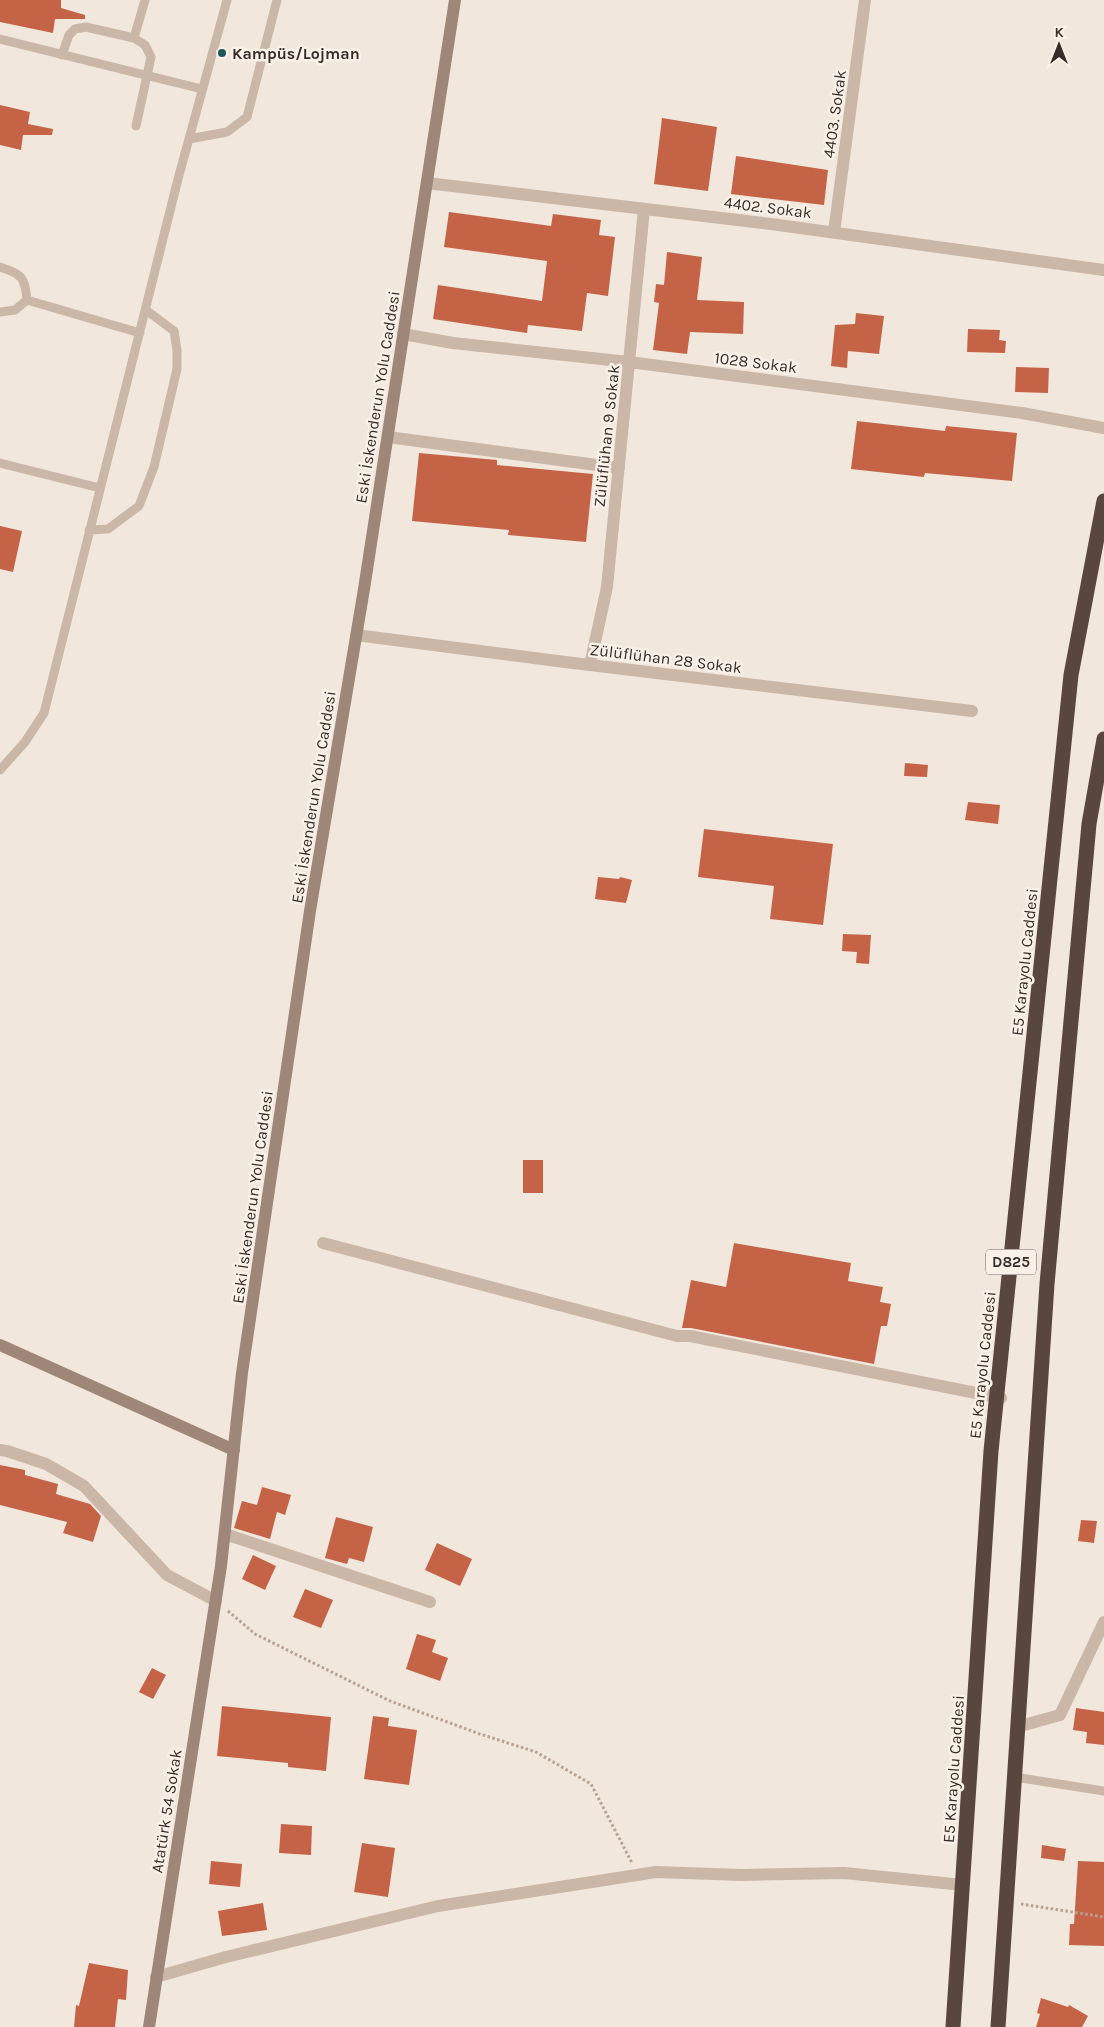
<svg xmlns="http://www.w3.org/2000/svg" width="1104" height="2027" viewBox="0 0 1104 2027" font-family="Karla,sans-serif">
	<rect width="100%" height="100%" fill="#f2e7dc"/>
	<path fill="#c56347" d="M0 0H61V8L85 15V19H55L53 33 0 22Z
		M0 105 30 112 28 124 53 129 52 135H23L21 150 0 145Z
		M662 118 717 127 708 191 654 184Z
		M736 156 828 170 824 205 731 194Z
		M449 212 551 226 553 214 601 220 599 235 615 237 608 296 587 293 582 331 528 325 527 333 433 319 438 285 542 301 547 261 444 247Z
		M667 252 702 257 697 300 744 302 743 334 690 332 687 354 653 350 659 303 654 302 656 284 664 285Z
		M856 313 884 316 879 354 848 351 847 368 831 366 835 325 855 324Z
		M968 329 1000 330 999 340 1006 341 1005 353 967 352Z
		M1016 367 1049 368 1048 393 1015 392Z
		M857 421 945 431 946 426 1017 433 1012 481 925 473 924 477 851 469Z
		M419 453 497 460V465L593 474 586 542 508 535 509 530 412 521Z
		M0 526 22 531 13 572 0 569Z
		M905 763 928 765 927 777 904 776Z
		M968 802 1000 805 998 824 965 820Z
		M704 829 833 844 823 925 770 919 774 886 698 877Z
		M598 877 619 879 620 877 632 880 626 903 595 899Z
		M843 934 871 935 869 964 856 963 857 952 842 951Z
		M523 1160H543V1193H523Z
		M734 1243 851 1263 848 1281 883 1287 880 1302 891 1304 887 1326H881L874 1364 691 1328H682L691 1280 726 1287Z
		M0 1465 25 1470V1475L58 1484 56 1494 90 1504 101 1516 93 1542 63 1533 67 1522 0 1505Z
		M262 1487 291 1495 285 1515 277 1512 270 1539 234 1528 242 1501 257 1505Z
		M336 1517 373 1527 364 1562 349 1558 347 1564 325 1558Z
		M1081 1520 1097 1521 1094 1543 1078 1541Z
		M437 1543 472 1559 460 1586 425 1570Z
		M253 1555 276 1566 265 1590 242 1579Z
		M305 1589 333 1600 321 1628 293 1617Z
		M417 1634 436 1640 432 1652 448 1658 440 1681 406 1669Z
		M152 1668 166 1675 153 1699 139 1692Z
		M222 1706 331 1717 326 1771 288 1767V1763L217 1756Z
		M1076 1708 1104 1712V1745L1086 1743 1087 1732 1073 1730Z
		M373 1716 389 1718 388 1726 417 1730 409 1785 364 1779Z
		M281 1824 312 1826 311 1855 279 1853Z
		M362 1843 395 1848 388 1897 354 1892Z
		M1042 1845 1066 1849 1064 1861 1041 1858Z
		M211 1861 242 1864 240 1887 209 1884Z
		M1078 1861 1104 1862V1946L1069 1945 1070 1924H1074Z
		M263 1903 267 1930 222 1936 218 1911Z
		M89 1963 128 1970 126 2000 118 1999 115 2027H74L76 2005 79 2006Z
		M1041 1998 1068 2007 1069 2005 1088 2016 1082 2027H1036L1040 2014 1037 2013Z"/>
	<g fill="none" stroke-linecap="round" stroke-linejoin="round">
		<path stroke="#b6a192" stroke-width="3" stroke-dasharray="2.5 2.5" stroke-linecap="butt" d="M228 1611 255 1634 390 1701 480 1734 536 1752 591 1784 632 1863
			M1021 1904 1104 1917"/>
		<path stroke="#cab7a8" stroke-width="9" d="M134 38 145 0
			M0 39 202 89
			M62 55 69 35 75 29 86 27 134 38 145 45 151 57 136 126
			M189 139 227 132 247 117 277 0
			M0 267C22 274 25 277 27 300L15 310 0 312
			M27 300 140 333
			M0 463 100 488
			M89 530 108 529 139 506 154 467 177 369V350L174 331 146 310
			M0 770 25 742 44 713 178 179 227 0
			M1014 1777 1104 1791"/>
		<path stroke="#cab7a8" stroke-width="12" d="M427 183 771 224 1104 270
			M834 232 865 0
			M403 334 453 343 629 362 1022 413 1104 428
			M388 437 619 468
			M356 635 565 662 972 711
			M590 665 607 587 644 209
			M323 1243 677 1336H690L1001 1398
			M0 1450 7 1451 46 1464 84 1486 167 1575 216 1601
			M225 1534 430 1602
			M1017 1727 1060 1715 1104 1622
			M156 1977 226 1957 438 1906 656 1872 741 1875 844 1873 963 1885"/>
		<path stroke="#9e8679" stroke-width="12" d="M0 1345 234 1450
			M149 2027 221 1566 242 1373 310 911 364 589 455 0"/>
		<path stroke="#58463f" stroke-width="15" d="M953 2027 991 1451 1071 675 1104 501
			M998 2027 1047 1284 1089 824 1104 739"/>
	</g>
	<circle fill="#1e5558" stroke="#f9f1e8" stroke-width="2" cx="222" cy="53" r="5"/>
	<g text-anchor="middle" stroke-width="5" stroke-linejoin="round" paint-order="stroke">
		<rect fill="#f9f1e8" stroke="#716762" stroke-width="1" x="986" y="1249.5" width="50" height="25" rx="4"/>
		<g font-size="15" font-weight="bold" fill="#372c28">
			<text x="1011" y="1267">D825</text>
		</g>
		<g font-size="16" font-weight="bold" fill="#372c28" stroke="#f9f1e8" text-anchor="start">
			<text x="232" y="59">Kampüs/Lojman</text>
		</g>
		<g font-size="16" fill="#372c28" stroke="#f9f1e8">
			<text transform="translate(834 114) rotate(-82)" y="6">4403. Sokak</text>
			<text transform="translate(768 207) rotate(7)" y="6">4402. Sokak</text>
			<text transform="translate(756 362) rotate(7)" y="6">1028 Sokak</text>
			<text transform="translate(377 397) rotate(-81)" y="6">Eski İskenderun Yolu Caddesi</text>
			<text transform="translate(606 436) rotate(-84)" y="6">Zülüflühan 9 Sokak</text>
			<text transform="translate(666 658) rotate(7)" y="6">Zülüflühan 28 Sokak</text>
			<text transform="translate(313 797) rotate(-81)" y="6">Eski İskenderun Yolu Caddesi</text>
			<text transform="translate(1024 962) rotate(-84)" y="6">E5 Karayolu Caddesi</text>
			<text transform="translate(252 1197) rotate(-82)" y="6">Eski İskenderun Yolu Caddesi</text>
			<text transform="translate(982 1365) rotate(-84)" y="6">E5 Karayolu Caddesi</text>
			<text transform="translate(953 1769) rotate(-86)" y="6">E5 Karayolu Caddesi</text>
			<text transform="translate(166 1811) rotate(-81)" y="6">Atatürk 54 Sokak</text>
		</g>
	</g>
	<g transform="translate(1059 45)" stroke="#f9f1e8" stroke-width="4" paint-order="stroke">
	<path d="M0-4L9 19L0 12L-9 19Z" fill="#372c28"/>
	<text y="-8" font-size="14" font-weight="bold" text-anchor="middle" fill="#372c28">K</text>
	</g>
</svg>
